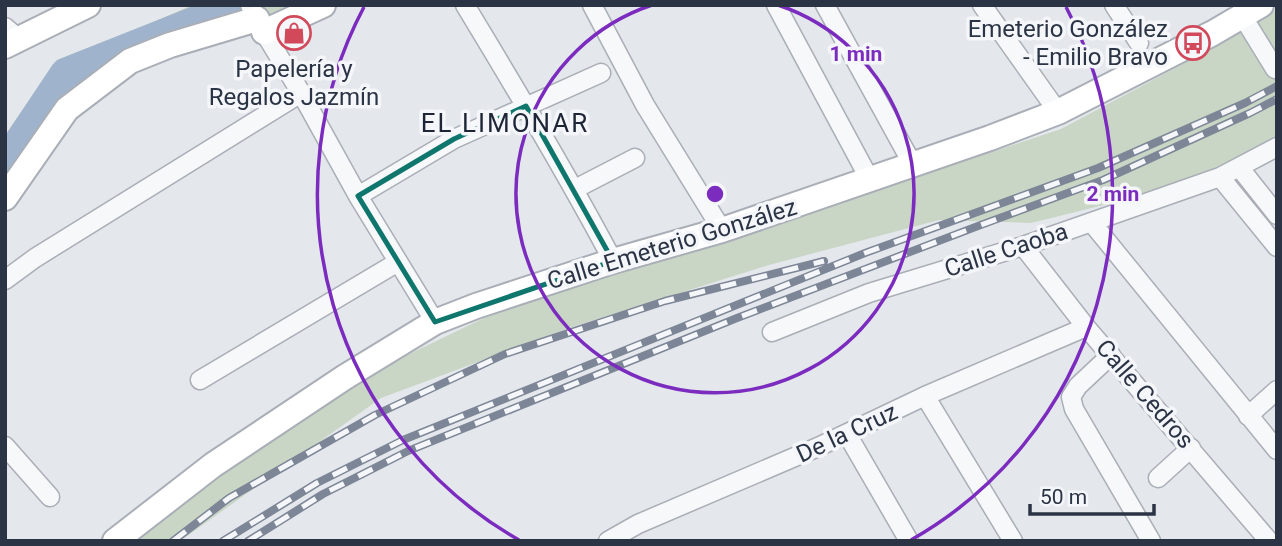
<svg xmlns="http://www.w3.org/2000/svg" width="1282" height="546" viewBox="0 0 1282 546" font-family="Roboto,sans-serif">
	<rect width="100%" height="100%" fill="#e4e7ec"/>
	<path fill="#c9d6c5" d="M192 5H307L106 72 5 191V135L57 60 143 27Z
		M1277 8V138L1201 181 1031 223 939 220 769 265 569 328 381 398 180 541H125L225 468 372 372 513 304 832 205 1061 129 1228 40Z"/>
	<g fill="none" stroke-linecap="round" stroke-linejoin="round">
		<path stroke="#9fb4cc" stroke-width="30" d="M5 163 65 73 236 5"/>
		<g stroke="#a9aeb7" stroke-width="21">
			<path id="street" d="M250 5 264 32 301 93 358 196 435 322
				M465 5C516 89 567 174 613 261
				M592 5 645 105 722 230
				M776 5 870 180
				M825 5 913 165
				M982 5 1058 112
				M1114 5 1139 43
				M1243 17 1275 69
				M5 27 19 39
				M1239 167 1277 215
				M1220 177 1277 247
				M575 189 635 158
				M358 196 454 139 601 73
				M1092 223 1277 450
				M1023 246 1086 327 1269 541
				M5 280 35 258 301 93
				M772 332 869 293 1023 246 1220 177 1277 147
				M1111 355 1078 386 1071 397 1074 409 1151 541
				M200 380 398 262
				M925 396 1013 541
				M1248 416 1277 390
				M847 434 909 541
				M5 446 50 497
				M1158 478 1191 448
				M608 541 638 524 818 447 925 396 1086 327"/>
		</g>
		<g stroke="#a9aeb7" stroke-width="28">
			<path id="secondary" d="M264 32 323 5
				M5 46 88 5
				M5 198 67 109 130 61 170 45 257 19
				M115 541 213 465 345 377 435 322 476 306 613 261 722 230 990 138 1058 112 1213 33 1261 5"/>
		</g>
		<use href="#street" stroke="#f7f8fa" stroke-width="18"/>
		<use href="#secondary" stroke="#fff" stroke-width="24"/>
		<g stroke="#7d8696" stroke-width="8">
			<path id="rail" d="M173 541 229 498 375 415 505 354 665 301 824 261
				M223 541 317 483 403 440 865 253 1098 168 1245 103 1277 86
				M248 541 323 494 408 451 737 318 978 226 1103 180 1250 113 1277 99"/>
		</g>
		<use href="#rail" stroke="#f4f6f9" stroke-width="5" stroke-dasharray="16" stroke-linecap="butt"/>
	</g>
	<path fill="none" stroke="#0f766e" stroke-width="5" stroke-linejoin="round" d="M526 106 613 261 435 322 358 196 454 139Z"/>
	<g fill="none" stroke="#7b2cbf" stroke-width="3.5">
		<path d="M778 5A199 199 0 1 1 652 5"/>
		<path d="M519 540A398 398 0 0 1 364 7M1066 7A398 398 0 0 1 911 540"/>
	</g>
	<defs>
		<g id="shop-ring" transform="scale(1.75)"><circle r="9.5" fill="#f4f6f9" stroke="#d1495b" stroke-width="1.5"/><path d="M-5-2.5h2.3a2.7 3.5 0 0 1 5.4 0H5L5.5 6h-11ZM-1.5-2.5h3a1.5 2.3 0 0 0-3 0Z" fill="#d1495b"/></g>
		<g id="bus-ring" transform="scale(1.75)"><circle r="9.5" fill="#f4f6f9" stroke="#d1495b" stroke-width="1.5"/><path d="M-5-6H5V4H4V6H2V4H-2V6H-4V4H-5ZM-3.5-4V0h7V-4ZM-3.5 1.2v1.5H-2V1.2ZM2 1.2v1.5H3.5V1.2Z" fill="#d1495b"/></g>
	</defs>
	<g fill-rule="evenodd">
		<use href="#shop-ring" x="294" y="33"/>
		<use href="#bus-ring" x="1193" y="43"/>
	</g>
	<g text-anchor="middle" stroke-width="7" stroke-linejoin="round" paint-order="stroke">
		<g font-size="24" fill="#2b3445" stroke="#f4f6f9" text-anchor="end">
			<text x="1168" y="37">Emeterio González<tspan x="1168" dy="28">- Emilio Bravo</tspan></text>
			<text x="294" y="77" text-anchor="middle">Papelería y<tspan x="294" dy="28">Regalos Jazmín</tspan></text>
		</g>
		<g font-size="24" fill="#2b3445" stroke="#f4f6f9">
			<text transform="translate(672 244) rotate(-17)" y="8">Calle Emeterio González</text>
			<text transform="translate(1006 250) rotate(-18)" y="8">Calle Caoba</text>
			<text transform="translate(1145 394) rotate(49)" y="8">Calle Cedros</text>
			<text transform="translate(847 433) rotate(-25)" y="8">De la Cruz</text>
		</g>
		<g font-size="26" letter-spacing="2" fill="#1d2536" stroke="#f4f6f9">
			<text x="505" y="132">EL LIMONAR</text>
		</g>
	</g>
	<circle cx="715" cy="194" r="10" fill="#7b2cbf" stroke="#f4f6f9" stroke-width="3.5"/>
	<g font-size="21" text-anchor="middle" font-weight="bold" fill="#7b2cbf" stroke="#f4f6f9" stroke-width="7" stroke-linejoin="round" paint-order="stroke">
		<text x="856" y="61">1 min</text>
		<text x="1113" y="201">2 min</text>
	</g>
	<rect width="1282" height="546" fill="none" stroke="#2b3445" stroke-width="14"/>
	<path d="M1030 504v10h124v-10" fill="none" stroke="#2b3445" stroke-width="3.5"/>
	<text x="1040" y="504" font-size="21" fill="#2b3445" stroke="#f4f6f9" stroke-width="5" paint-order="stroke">50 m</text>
</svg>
